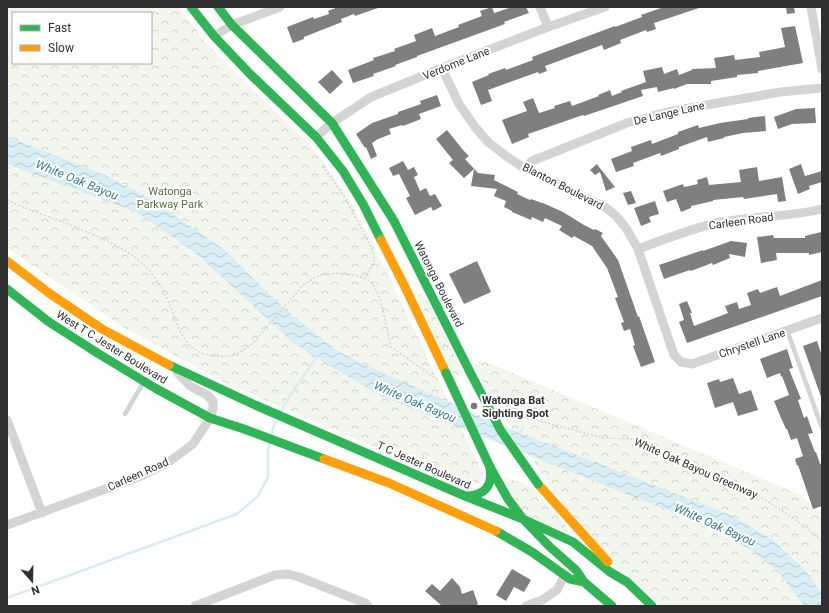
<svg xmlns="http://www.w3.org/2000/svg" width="829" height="613" viewBox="0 0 829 613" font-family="Roboto,sans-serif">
	<defs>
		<pattern id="park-crowns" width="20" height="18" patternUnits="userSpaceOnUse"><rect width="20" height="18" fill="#f3f6ec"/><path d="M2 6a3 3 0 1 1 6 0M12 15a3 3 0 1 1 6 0" fill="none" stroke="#d1d3cb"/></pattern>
		<pattern id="water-waves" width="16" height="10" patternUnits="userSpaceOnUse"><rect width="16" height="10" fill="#d8eef4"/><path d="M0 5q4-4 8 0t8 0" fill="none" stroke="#baccd2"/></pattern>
	</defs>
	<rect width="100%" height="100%" fill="#fff"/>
	<path fill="url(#park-crowns)" fill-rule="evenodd" d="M7 7H179L206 43 246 83 310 145 348 196 376 250 483 474 480 483 467 487 225 383 121 326 7 248ZM13 13H151V63H13Z
		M420 293 427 299 465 377 452 373 417 297V295Z
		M480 360 494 365 800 495 822 513V606H659L606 557 563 505 526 451 491 396 476 368C475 365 476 362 480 360Z
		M500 476 532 486 568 529V531L566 532 523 514Z"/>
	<path fill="url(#water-waves)" d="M7 136 107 176 147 197 180 219 226 251 282 307 336 350 361 363 508 428 728 514 772 539 806 571 822 593V606H804L777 570 735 539 682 516 383 397 315 357 291 341 197 254 136 212 15 167 7 163Z"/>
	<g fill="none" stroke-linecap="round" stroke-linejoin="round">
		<path stroke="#d8eef4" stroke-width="2.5" d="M281 411 285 403 318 355
			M271 435 273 428 277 419
			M519 435 523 427
			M7 598 237 514 258 496 268 477V451L269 444"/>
	</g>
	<path fill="#7f7f7f" d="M338 7H378V8L355 16 354 14 341 19 342 22 304 37V39L293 43 287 27 313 17 314 19 329 14 328 11Z
		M492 7 494 13 512 7H526L529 13 504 22 505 24 417 56V57L395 65 396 66 373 74 374 76 353 83 348 70 374 60 373 58 395 51 394 49 416 41 414 35 432 28 435 36 459 27 458 25 482 16 480 11Z
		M664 7H698L699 8 654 23 656 29 647 32 646 30 620 40 621 43 604 50 602 45 545 66 547 71 539 74 538 72 488 90 492 101 481 105 472 82 489 75 488 74 505 68 506 70 533 60 532 57 615 26V27L642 17 641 15Z
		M786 7H794L795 13 787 14Z
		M795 26 803 63 758 71V73L737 75V77L711 81V84H687L674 89V88L658 92 657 87 641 90 643 96 584 116 583 115 528 134 529 137 512 144 502 120 527 111 523 102 533 98 539 113 555 108 554 106 570 101 572 106 599 96 598 95 610 90 612 96 622 92 621 91 646 82 643 71 662 67 664 74 677 69 679 75 692 70V69L716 68 714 58 734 55 735 60 760 57 759 52 785 47 781 28Z
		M332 70 343 82 330 94 318 82Z
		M437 95 441 106 419 114 421 119 403 126 402 125 389 129 391 134 378 139 372 143 377 156 371 159 366 147 365 148 356 134 372 123 398 114V112L421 104 420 101Z
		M815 108 816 123 792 124 778 129 774 117 796 109Z
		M765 116 766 131 743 133 724 137V138L708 142 707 137 679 147V149L661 156 660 153 633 163 634 166 616 172 611 159 632 151 631 147 651 140 652 144 678 134V132L698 125 699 128 720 123 748 119V118Z
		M447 130 463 150 469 156 465 159 478 173 495 175 494 180 518 192 517 194 530 200 531 199 542 203H543L563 212 584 225 594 230 595 229 603 233 601 236 618 260 638 317 639 316 655 362 641 367 633 346 635 345 630 329 624 331 621 323 624 322 615 298 618 297 607 268 592 246 574 236 572 238 559 230 562 226 545 218 543 222 532 217 531 220 512 212V211L504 207 506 201 494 196 497 189 471 186 474 169 464 178 449 163 453 160 436 139Z
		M403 161 408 170 414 167 418 175 414 177 420 191 426 188 430 196 435 194 442 206 433 211 431 207 415 215 406 198 410 196 399 174 393 176 389 168Z
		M597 164 599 167 615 187 606 191 600 172 595 175 590 170Z
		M801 164 805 176 822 171V182L809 186 810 189 798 194 789 169Z
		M757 167 759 181 782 177 786 201 778 202 777 194 744 199 743 197 713 200V201L691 206V208L681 212 676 199 667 202 663 191 683 184 684 187 698 184 697 180 707 177 709 185 741 182 739 170Z
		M631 191 636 203 628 205 623 193Z
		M655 201 659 214 649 217 651 222 641 226 634 208Z
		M821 232 822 236V252L809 255V253H776L777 260 761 263 757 237 773 235 774 238H805V236Z
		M731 241 747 243 745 257 729 254 730 258 713 265 712 263 691 271 690 270 664 279 659 265 703 250V251Z
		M477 261 491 292 464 304 449 274Z
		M822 280V296L687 343 679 322 684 320 679 304 687 301 692 313H690L694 326 728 313 725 306 737 302 739 309 751 305 747 293 758 289 760 293 777 287 780 296Z
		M817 341 822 356V397H821L803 346Z
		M787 349 793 368 789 369 801 399 798 400 804 418 807 416 813 433 808 434 815 452H816L820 464 822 463V506L813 509 798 465 797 466 795 459 803 456 797 438 791 440 787 429H786L781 418 774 401 789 395 782 376 781 377 780 373 767 378 760 359Z
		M733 378 739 394 751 390 758 410 738 416 733 402 715 408 707 383 719 379 720 382Z
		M512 569 531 580 524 592 514 587 506 601 496 595Z
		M452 578 460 587 462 594 473 590 478 604 474 606H442L425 591 432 584 440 591Z"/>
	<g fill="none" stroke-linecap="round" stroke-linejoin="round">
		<path stroke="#d4d4d4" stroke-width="1.5" stroke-dasharray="2 2" stroke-linecap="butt" d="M325 166 324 168 346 199 370 245 373 253 374 261 365 278
			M7 200C35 213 66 222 94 235 114 244 133 253 148 269 154 276 161 285 165 294 174 311 179 341 197 351 200 353 205 354 208 355 225 359 240 355 253 343L304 284 320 275 337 273 354 275 365 278 373 284 379 296 381 302 391 347 438 380
			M502 411 604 438 631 439 699 467 755 493 796 520 822 541"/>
		<path stroke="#d4d4d4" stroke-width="4.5" d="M787 330 822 428
			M125 414 143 383"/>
		<path stroke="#d4d4d4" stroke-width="9" d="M540 7 548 27
			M811 7 822 69
			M214 36 232 25 280 7
			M442 68 459 104 475 127 488 142 506 156 524 168 605 207 616 216 626 228 638 249 674 355 681 362 692 364 822 318
			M316 137 332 123 371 97 442 68 548 27 605 7
			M524 168 532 161 627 123 667 112 780 92 822 88
			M638 249C665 239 692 228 721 222 754 216 789 217 822 209
			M7 420 42 513
			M7 525 141 476 166 464 193 444 210 418 213 409V401L207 395 190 386 177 372
			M195 606 275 575 288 574 299 577 365 603 368 606
			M526 606 542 600 557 590 565 575"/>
		<path stroke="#30b455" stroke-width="9" d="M191 7 214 36 250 74 316 137 343 171 363 204 381 240
			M218 7 232 25 332 123 394 221 471 374
			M7 289 49 322 99 354 155 388 210 418 244 429 324 459
			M169 365 255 405 465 496 523 519 573 542 610 572 627 582 652 606
			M490 467 508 499 523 519 550 547 576 570 584 582
			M465 496C485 496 493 486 490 467
			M496 531 532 552 570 579 584 582 612 606"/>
		<path stroke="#ff9f0a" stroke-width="9" d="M381 240 405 287 446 373
			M7 261 49 293 102 329 169 365
			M324 459 389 483 496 531
			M538 484 608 562"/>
		<path stroke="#30b455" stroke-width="9" d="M446 373 490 467
			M471 374 501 431 538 484"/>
	</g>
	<circle fill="#787878" stroke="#fff" stroke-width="1.5" cx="474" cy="406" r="4"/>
	<g text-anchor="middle" stroke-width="4" stroke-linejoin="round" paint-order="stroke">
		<g font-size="11" fill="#303030" stroke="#fff">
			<text transform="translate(456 63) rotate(-22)" y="4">Verdome Lane</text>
			<text transform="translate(669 113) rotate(-13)" y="4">De Lange Lane</text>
			<text transform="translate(563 186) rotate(27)" y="4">Blanton Boulevard</text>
			<text transform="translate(741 221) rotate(-8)" y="4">Carleen Road</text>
			<text transform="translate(439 284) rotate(63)" y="4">Watonga Boulevard</text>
			<text transform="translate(752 343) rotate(-19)" y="4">Chrystell Lane</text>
			<text transform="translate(112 347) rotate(32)" y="4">West T C Jester Boulevard</text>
			<text transform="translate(424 465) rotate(24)" y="4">T C Jester Boulevard</text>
			<text transform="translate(696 468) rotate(24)" y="4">White Oak Bayou Greenway</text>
			<text transform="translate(138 474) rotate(-24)" y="4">Carleen Road</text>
		</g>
		<g font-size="11" fill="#5b7039" stroke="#fff">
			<text x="170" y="195">Watonga<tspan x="170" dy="13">Parkway Park</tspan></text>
		</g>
		<g font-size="11" font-weight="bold" fill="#303030" stroke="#fff" text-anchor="start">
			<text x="482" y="404">Watonga Bat<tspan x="482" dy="13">Sighting Spot</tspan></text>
		</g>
		<g font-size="12" font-style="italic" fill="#347d92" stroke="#fff">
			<text transform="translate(77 180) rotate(22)" y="4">White Oak Bayou</text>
			<text transform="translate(415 402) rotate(23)" y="4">White Oak Bayou</text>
			<text transform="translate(715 525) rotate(24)" y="4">White Oak Bayou</text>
		</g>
	</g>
	<rect width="829" height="613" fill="none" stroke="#303030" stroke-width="16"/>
	<rect x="12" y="12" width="140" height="52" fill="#ffffff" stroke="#acacac"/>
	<rect x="20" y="25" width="20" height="6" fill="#30b455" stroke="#acacac"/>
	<text x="48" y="32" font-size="12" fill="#303030">Fast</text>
	<rect x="20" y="45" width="20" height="6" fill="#ff9f0a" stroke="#acacac"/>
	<text x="48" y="52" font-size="12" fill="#303030">Slow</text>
	<g transform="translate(32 581) rotate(160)" stroke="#ffffff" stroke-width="3" paint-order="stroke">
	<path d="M0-3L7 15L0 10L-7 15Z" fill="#303030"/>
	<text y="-6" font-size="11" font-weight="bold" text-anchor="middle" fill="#303030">N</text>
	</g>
</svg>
